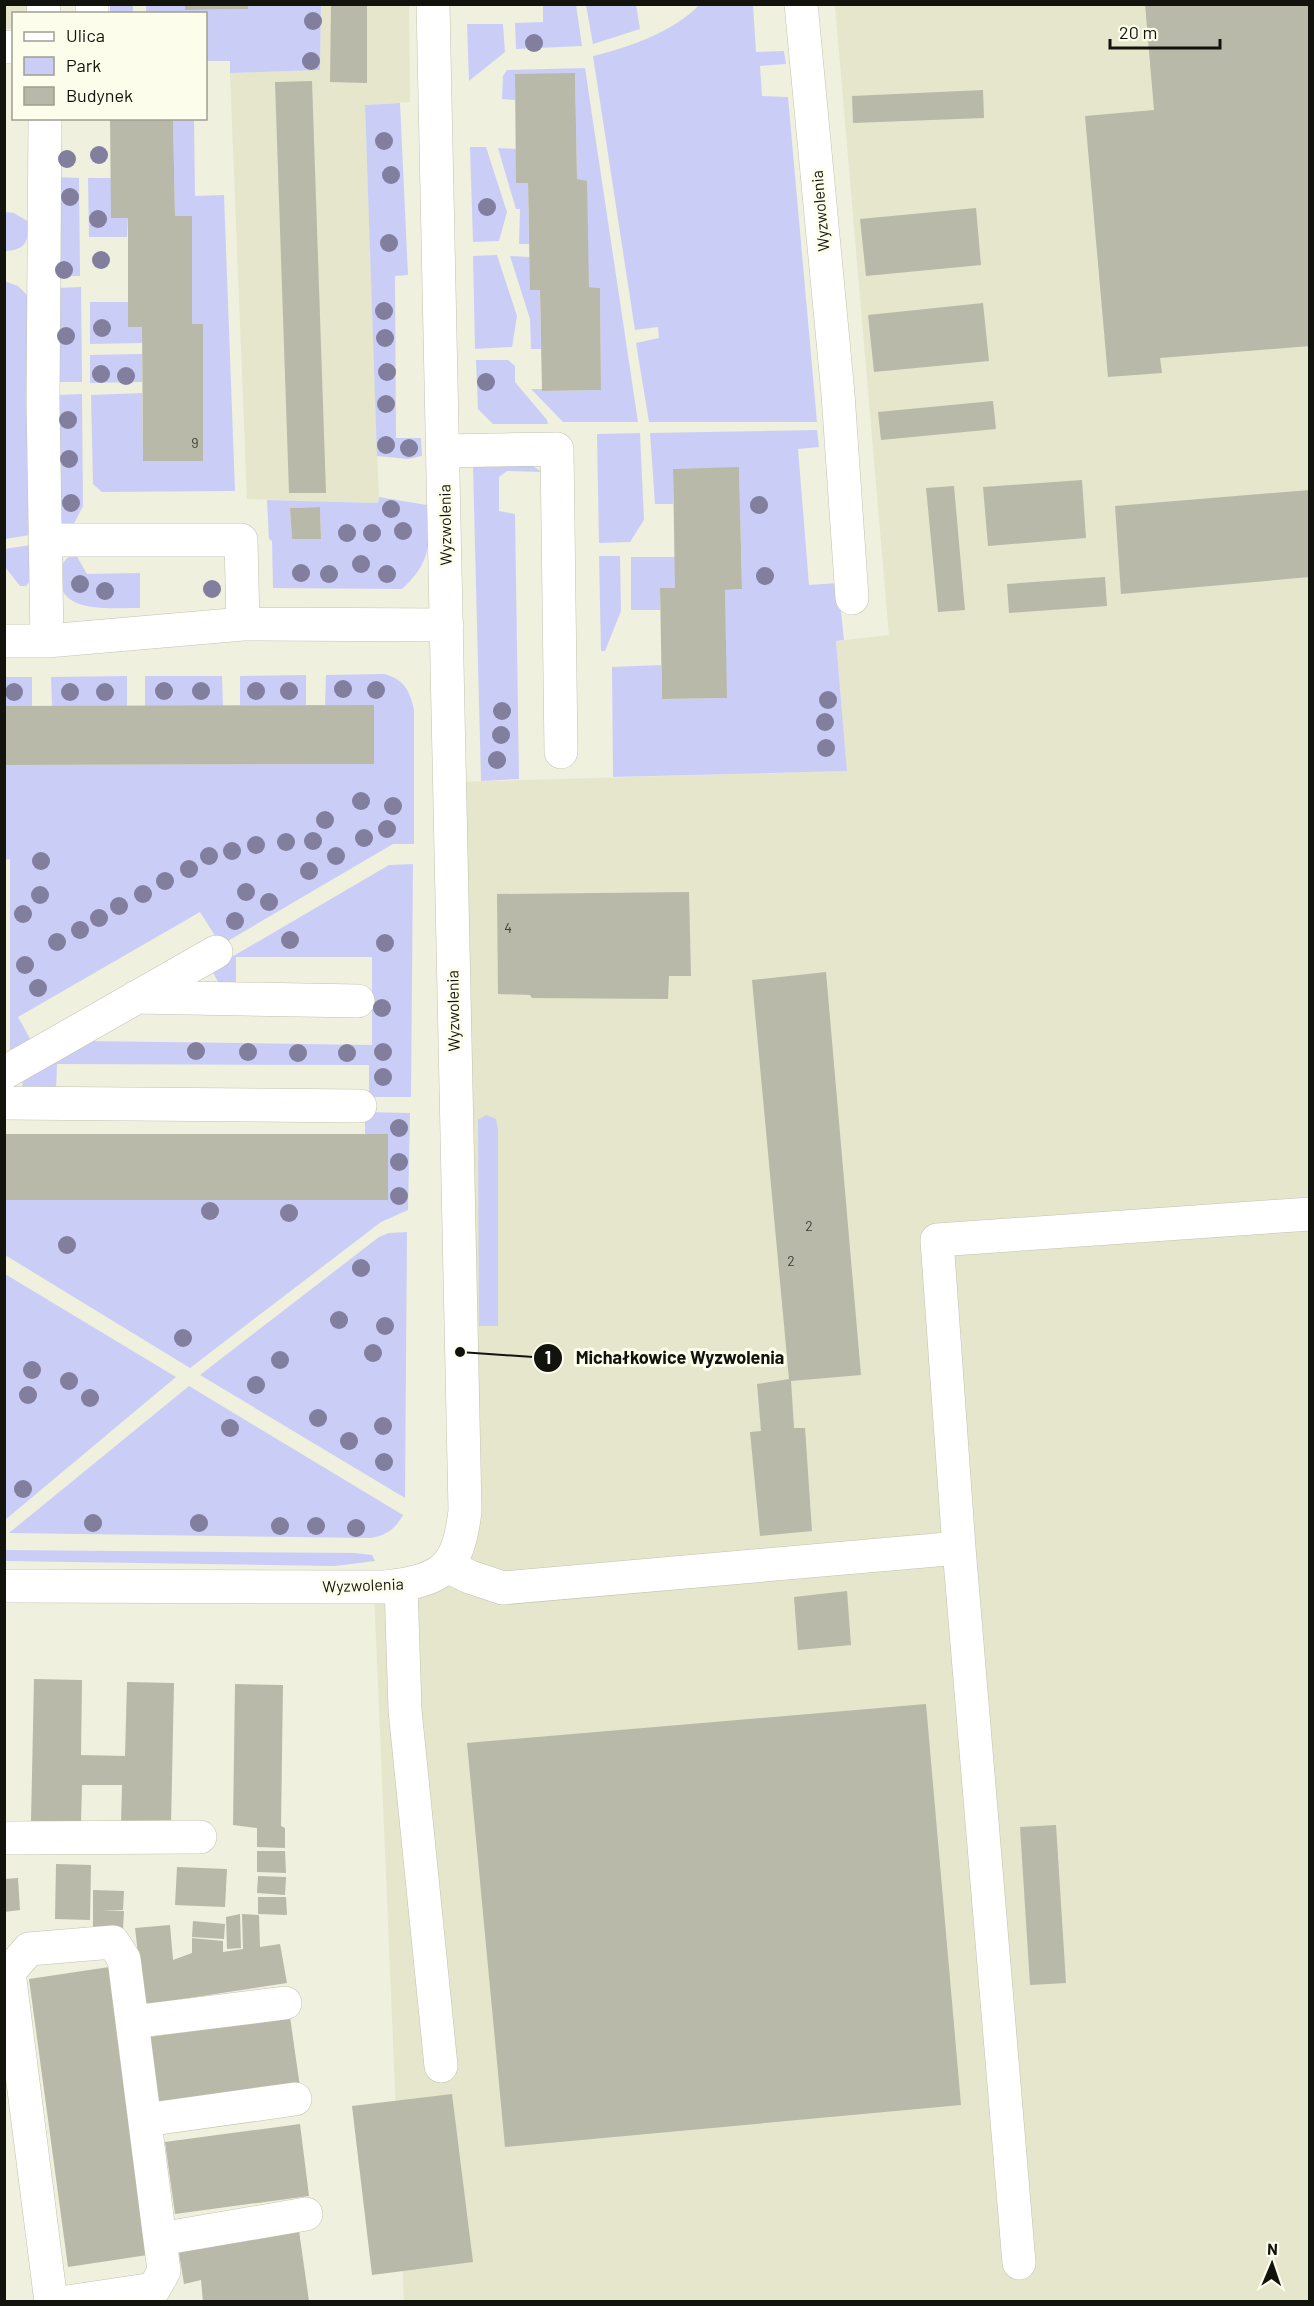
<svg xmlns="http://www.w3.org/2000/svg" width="1314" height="2306" viewBox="0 0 1314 2306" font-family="Barlow,sans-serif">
	<rect width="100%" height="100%" fill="#eff0de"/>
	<path fill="#e5e6cc" d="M4 5H31V13L14 14 13 29H5Z
		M321 5H409L410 102 365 105 379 503 247 499 230 73 320 70Z
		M835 5H1309V2301H404L374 1591 449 1570 457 782 847 771 836 641 889 635Z"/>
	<path fill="#cacef7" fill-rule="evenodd" d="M248 4 321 5 320 70 230 73V61H206V14L146 13V5H185V10L248 9Z
		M700 4 753 5 756 52 784 51 786 64 760 66 762 96 788 97 817 422H649L636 343 659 338 658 327 635 330 593 56C628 48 675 31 700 4Z
		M110 5H133V13H110Z
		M543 5H576L582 46 516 49 515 23 543 22Z
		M586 5H636L640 29 593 44Z
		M467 24H503L505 52 469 81Z
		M585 68 638 422H563L531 389H542V391L601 390 600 288 589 287 577 179 575 74H516L515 100 502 99 503 76 507 70Z
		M400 103 408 275 395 276 396 438H421L422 456 408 459 377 456 365 105Z
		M173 119H194L195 196 224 195 235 491 102 492 93 484 91 395 142 393 143 460 203 461V325L192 324V217L175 216Z
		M470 147H486L507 212 499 241 473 242Z
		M498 148 516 149V183H528L529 244H519L520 209H516Z
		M56 177 79 178 80 276H57Z
		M88 178H111V218H128L127 237H89Z
		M5 212 14 213 29 222C28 242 26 250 5 251Z
		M497 255 517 316 512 347 475 349 473 256Z
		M510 256 530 257V290H540L541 349H531L530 319Z
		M4 281 18 286 29 297 30 535 5 539Z
		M81 287 82 382H57V288Z
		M90 302H128V327H142V343L90 344Z
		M142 354V382L90 383V355Z
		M476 360H508L515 366V382L547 420 548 424H493L478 409Z
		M82 394 83 506 69 533 59 524 57 395Z
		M817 430 819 447 798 449 809 585 838 583 844 640 836 641 847 771 613 777 612 667 661 665 662 699 726 698 725 590 742 589 739 468 673 469V504H655L650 433Z
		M640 433 644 520 630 542 599 543 597 434Z
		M530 464 542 472 507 471 499 477V511L515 514 519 779 481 781 473 467Z
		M379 497 427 505C430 543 432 562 402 589L273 588 272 541 269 539 267 500 378 503ZM320 507 321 539 292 538 290 508Z
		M31 545V580L26 586H20L5 567 4 549Z
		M75 553 87 574 140 573V608C115 607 57 616 60 575 61 564 65 558 75 553Z
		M599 556H620L621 611 605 651H601Z
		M631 557H675V588H660V610H631Z
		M384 674C404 679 410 691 414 710V844H393L221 945 200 912 18 1017 32 1042 4 1059 5 1053 10 1052V859L5 860V765L374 764V705H325L326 675Z
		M306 675V705H240V676Z
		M127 676V706H52L51 677Z
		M145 676H222L223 706H145Z
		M5 677H32V706H5Z
		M413 864 411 1097H374L369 1094V1065L57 1064 56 1093 22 1088 23 1079 87 1041 372 1045V957H236V987H221L211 969 389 865Z
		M365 1112 410 1113 408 1210 381 1222 190 1368 5 1255 4 1200H388V1135L365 1134Z
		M486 1115 496 1119 498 1130V1326H479L478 1120Z
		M407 1232 405 1498 200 1375 379 1237 389 1233Z
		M5 1274 176 1377 5 1520H4Z
		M189 1386 403 1515C395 1529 387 1535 371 1538L9 1533Z
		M5 1550 355 1553 372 1555 375 1561 335 1566 5 1561Z"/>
	<path fill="#b8b9a8" d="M185 4H248V9L185 10Z
		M331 4H367V83L330 82Z
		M1145 4H1310V346L1160 358 1162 373 1108 377 1085 116 1154 110Z
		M575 73 577 179 587 181 589 287 600 288 601 390 542 391 540 290H530L528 183H516L515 74Z
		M312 81 326 493H289L275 82Z
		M983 90 984 118 853 123 852 96Z
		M110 118H173L175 216H192V324H203V461H143L142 327H128V218H111Z
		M976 208 981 265 866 276 860 219Z
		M983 303 989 361 874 372 868 315Z
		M993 401 996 429 881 440 878 412Z
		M739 467 742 589 725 590 727 698 662 699 660 588H675L673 469Z
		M1082 480 1086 538 988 546 983 487Z
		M954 486 965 610 938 612 926 488Z
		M1310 490V577L1121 594 1115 506Z
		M320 507 321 539H292L290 508Z
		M1105 577 1107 606 1009 613 1007 584Z
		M374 705V764L4 765V706Z
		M689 892 691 976H669L668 999 532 998 530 995 498 994 497 894Z
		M826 972 861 1375 791 1381 794 1428H805L812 1531 760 1536 750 1432 761 1431 757 1384 789 1379 752 980Z
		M4 1134H388V1200H4Z
		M847 1591 851 1645 798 1650 794 1597Z
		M34 1679 82 1680 81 1755 125 1756 127 1682 174 1683 171 1826 121 1825 122 1785H82L81 1822 31 1821Z
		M235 1684 283 1685 281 1826 285 1828V1848L257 1847V1828L233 1825Z
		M926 1704 961 2105 505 2147 467 1743Z
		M1056 1825 1066 1983 1030 1985 1020 1827Z
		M257 1851H285L286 1873 257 1872Z
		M56 1864 91 1865 90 1920 55 1919Z
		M177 1867 227 1869 225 1907 175 1905Z
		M258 1876 286 1877 285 1895 257 1893Z
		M18 1878 20 1910 4 1912V1879Z
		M93 1890 124 1891 123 1910H101L124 1911 123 1930H93Z
		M258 1897H286L287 1915 258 1914Z
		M240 1914 241 1948 227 1949 226 1917Z
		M242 1914 259 1915 260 1947 280 1944 287 1983 144 2005 135 1928 170 1925 173 1960 192 1953V1938L223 1941V1952L243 1949Z
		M193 1921 225 1924 224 1939 192 1937Z
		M116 1966 154 2254 68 2267 29 1979Z
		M290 2017 300 2087 159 2108 149 2037Z
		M452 2094 473 2262 372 2275 352 2106Z
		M300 2124 309 2196 175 2214 165 2142Z
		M299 2231 309 2301 203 2302 201 2280 184 2284 178 2247Z"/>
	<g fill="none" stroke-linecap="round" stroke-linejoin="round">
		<g stroke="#c2c2b1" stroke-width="34">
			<path id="minor" d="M43 4 44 14
				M92 4V14
				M801 4 838 394 852 598
				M4 47H14
				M45 118 43 402 47 641
				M443 451 557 449 561 752
				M46 540H241L243 624
				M4 641H47L243 624 447 625
				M136 997 358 1001
				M4 1073 216 952
				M4 1103 360 1106
				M447 1566 470 1577 503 1588 959 1548
				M401 1585 405 1710 441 2066
				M4 1586 385 1587C442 1580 458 1570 465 1511L433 4
				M4 1838 200 1837
				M132 2022 285 2003
				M145 2120 295 2099
				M160 2239 306 2214
				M1019 2263 959 1548 937 1240 1310 1214
				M51 2302 9 1972 29 1949 113 1942 124 1959 164 2271 154 2289 67 2302"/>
		</g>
		<use href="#minor" stroke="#fff" stroke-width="33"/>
	</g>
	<g fill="#827e9e">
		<circle cx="313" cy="21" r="9"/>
		<circle cx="534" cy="43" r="9"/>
		<circle cx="311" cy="61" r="9"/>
		<circle cx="384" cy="141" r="9"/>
		<circle cx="99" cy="155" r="9"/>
		<circle cx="67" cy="159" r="9"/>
		<circle cx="391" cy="175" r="9"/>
		<circle cx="70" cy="197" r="9"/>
		<circle cx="487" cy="207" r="9"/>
		<circle cx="98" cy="219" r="9"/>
		<circle cx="389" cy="243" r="9"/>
		<circle cx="101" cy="260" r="9"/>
		<circle cx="64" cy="270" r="9"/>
		<circle cx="384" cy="311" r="9"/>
		<circle cx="102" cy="328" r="9"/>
		<circle cx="66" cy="336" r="9"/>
		<circle cx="385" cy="338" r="9"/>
		<circle cx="387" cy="372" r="9"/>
		<circle cx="101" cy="374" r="9"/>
		<circle cx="126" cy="376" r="9"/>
		<circle cx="486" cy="382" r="9"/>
		<circle cx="386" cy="404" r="9"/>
		<circle cx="68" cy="420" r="9"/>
		<circle cx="386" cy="445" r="9"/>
		<circle cx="409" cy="448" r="9"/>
		<circle cx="69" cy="459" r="9"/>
		<circle cx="71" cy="503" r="9"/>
		<circle cx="759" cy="505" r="9"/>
		<circle cx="391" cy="509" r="9"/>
		<circle cx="403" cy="531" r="9"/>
		<circle cx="347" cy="533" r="9"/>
		<circle cx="372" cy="533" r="9"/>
		<circle cx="361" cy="564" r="9"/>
		<circle cx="301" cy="573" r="9"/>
		<circle cx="329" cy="574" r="9"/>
		<circle cx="387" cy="574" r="9"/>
		<circle cx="765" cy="576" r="9"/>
		<circle cx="80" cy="584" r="9"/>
		<circle cx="212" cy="589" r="9"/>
		<circle cx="105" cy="591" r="9"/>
		<circle cx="343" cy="689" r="9"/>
		<circle cx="376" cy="690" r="9"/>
		<circle cx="164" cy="691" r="9"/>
		<circle cx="201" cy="691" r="9"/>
		<circle cx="256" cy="691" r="9"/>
		<circle cx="289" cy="691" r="9"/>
		<circle cx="14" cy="692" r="9"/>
		<circle cx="70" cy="692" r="9"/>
		<circle cx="105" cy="692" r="9"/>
		<circle cx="828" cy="700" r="9"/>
		<circle cx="502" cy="711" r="9"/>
		<circle cx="825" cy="722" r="9"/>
		<circle cx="501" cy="735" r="9"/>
		<circle cx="826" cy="748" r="9"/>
		<circle cx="497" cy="760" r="9"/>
		<circle cx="361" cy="801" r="9"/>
		<circle cx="393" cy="806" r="9"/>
		<circle cx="325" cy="820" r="9"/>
		<circle cx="387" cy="829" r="9"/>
		<circle cx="364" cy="838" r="9"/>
		<circle cx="313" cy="841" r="9"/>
		<circle cx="286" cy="842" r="9"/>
		<circle cx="256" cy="845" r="9"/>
		<circle cx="232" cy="851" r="9"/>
		<circle cx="209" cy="856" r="9"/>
		<circle cx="336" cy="856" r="9"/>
		<circle cx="41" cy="861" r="9"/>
		<circle cx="189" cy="869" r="9"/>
		<circle cx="309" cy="871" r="9"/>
		<circle cx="165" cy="881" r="9"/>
		<circle cx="246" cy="892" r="9"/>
		<circle cx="143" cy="894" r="9"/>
		<circle cx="40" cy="895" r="9"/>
		<circle cx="269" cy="902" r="9"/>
		<circle cx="119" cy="906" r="9"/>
		<circle cx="23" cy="914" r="9"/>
		<circle cx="99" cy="918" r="9"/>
		<circle cx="235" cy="921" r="9"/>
		<circle cx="80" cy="930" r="9"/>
		<circle cx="290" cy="940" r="9"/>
		<circle cx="57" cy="942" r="9"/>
		<circle cx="385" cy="943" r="9"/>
		<circle cx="25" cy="965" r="9"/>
		<circle cx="38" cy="988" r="9"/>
		<circle cx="382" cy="1008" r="9"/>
		<circle cx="196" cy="1051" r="9"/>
		<circle cx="248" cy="1052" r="9"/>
		<circle cx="383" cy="1052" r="9"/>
		<circle cx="298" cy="1053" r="9"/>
		<circle cx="347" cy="1053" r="9"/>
		<circle cx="383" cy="1077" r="9"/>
		<circle cx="399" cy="1128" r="9"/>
		<circle cx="399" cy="1162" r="9"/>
		<circle cx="399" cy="1196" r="9"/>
		<circle cx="210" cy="1211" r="9"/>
		<circle cx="289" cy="1213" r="9"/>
		<circle cx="67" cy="1245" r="9"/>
		<circle cx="361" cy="1268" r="9"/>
		<circle cx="339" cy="1320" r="9"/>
		<circle cx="385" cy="1326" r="9"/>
		<circle cx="183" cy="1338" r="9"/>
		<circle cx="373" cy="1353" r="9"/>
		<circle cx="280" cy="1360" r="9"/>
		<circle cx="32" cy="1370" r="9"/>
		<circle cx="69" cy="1381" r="9"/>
		<circle cx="256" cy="1385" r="9"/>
		<circle cx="28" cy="1395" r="9"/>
		<circle cx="90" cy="1398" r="9"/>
		<circle cx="318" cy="1418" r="9"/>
		<circle cx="383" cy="1426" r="9"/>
		<circle cx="230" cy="1428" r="9"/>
		<circle cx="349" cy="1441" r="9"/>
		<circle cx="384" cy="1462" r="9"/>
		<circle cx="23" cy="1489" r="9"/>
		<circle cx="93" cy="1523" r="9"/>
		<circle cx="199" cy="1523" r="9"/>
		<circle cx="280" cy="1526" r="9"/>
		<circle cx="316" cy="1526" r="9"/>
		<circle cx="356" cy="1528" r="9"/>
	</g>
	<g text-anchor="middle" stroke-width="6" stroke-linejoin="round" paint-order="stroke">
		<g font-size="14" fill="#3c3c34">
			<text x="195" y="448">9</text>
			<text x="508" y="933">4</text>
			<text x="809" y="1231">2</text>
			<text x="791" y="1266">2</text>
		</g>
		<g font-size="16" fill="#13130d" stroke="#fdfdeb">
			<text transform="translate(820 211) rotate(-95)" y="6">Wyzwolenia</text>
			<text transform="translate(445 525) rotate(-91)" y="6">Wyzwolenia</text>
			<text transform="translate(453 1011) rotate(-91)" y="6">Wyzwolenia</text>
			<text transform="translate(363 1585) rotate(-2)" y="6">Wyzwolenia</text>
		</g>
	</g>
	<path fill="none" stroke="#13130d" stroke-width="2" d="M460 1352L548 1358"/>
	<g fill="#13130d" stroke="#fdfdeb" stroke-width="2">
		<circle cx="460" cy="1352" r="6"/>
		<circle cx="548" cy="1358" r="15"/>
	</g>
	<g font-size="18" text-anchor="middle" font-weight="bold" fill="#fff">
		<text x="548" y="1364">1</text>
	</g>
	<g font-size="18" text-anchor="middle" font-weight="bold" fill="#13130d" stroke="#fdfdeb" stroke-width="6" stroke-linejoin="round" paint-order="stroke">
		<text x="680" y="1364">Michałkowice Wyzwolenia</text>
	</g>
	<rect width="1314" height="2306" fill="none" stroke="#13130d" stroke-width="12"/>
	<rect x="12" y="12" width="195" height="108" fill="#fdfdeb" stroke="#9f9f92" stroke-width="1.5"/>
	<rect x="24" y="32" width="30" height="9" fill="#ffffff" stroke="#9f9f92" stroke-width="1.5"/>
	<text x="66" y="42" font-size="18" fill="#13130d">Ulica</text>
	<rect x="24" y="57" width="30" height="18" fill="#cacef7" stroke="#9f9f92" stroke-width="1.5"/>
	<text x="66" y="72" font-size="18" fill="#13130d">Park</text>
	<rect x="24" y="87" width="30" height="18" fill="#b8b9a8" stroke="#9f9f92" stroke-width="1.5"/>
	<text x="66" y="102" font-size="18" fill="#13130d">Budynek</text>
	<g transform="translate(1272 2264) rotate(2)" stroke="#fdfdeb" stroke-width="4.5" paint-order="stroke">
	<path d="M0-4.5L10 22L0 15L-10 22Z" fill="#13130d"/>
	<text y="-9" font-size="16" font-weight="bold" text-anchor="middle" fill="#13130d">N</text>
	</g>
	<path d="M1110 39v9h110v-9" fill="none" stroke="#13130d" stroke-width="3"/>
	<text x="1119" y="39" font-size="18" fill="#13130d" stroke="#fdfdeb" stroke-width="4.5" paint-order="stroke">20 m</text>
</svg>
